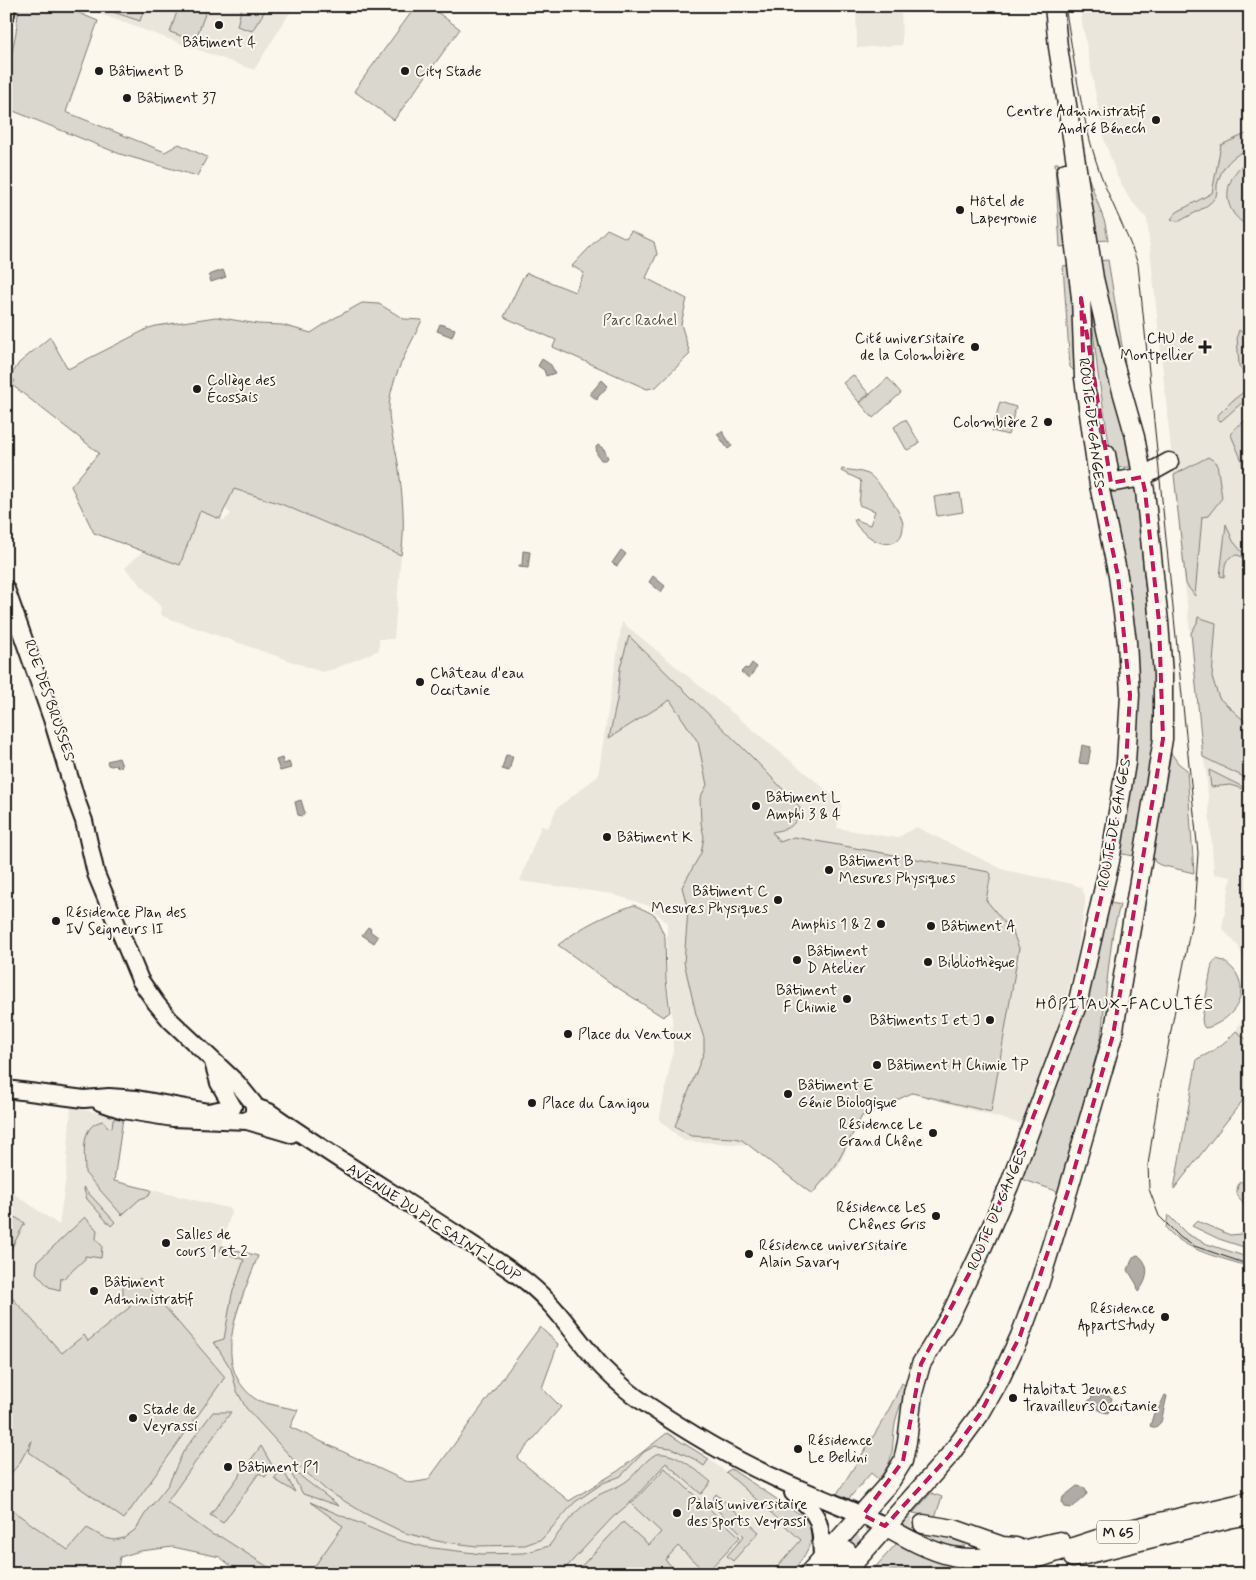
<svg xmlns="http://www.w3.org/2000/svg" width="1256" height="1580" viewBox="0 0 1256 1580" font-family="Mynerve,sans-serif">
	<rect width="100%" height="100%" fill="#fbf7ec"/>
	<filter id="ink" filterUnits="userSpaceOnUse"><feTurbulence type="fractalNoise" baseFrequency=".02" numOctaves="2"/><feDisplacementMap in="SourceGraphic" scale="10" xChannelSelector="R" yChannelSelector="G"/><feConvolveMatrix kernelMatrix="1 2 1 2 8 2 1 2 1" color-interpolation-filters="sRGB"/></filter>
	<g filter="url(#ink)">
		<path fill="#eae6dc" d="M78 6H294L254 70Z
			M856 6H901L902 45 857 48Z
			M1079 6H1250V1042L1236 1031 1247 1007 1250 989 1248 971 1239 947 1222 928 1231 877 1214 874 1206 770 1203 757 1147 219 1129 198 1117 176 1104 139Z
			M234 489 281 504 401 555 394 639H379V650L334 669 322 672 162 616 160 606 125 568 142 552 180 565 200 511 224 520 231 514 225 509Z
			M622 622 842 803 837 828 897 838 916 827 1004 870 1073 884 1081 888 1085 895V904L1076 961 1050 1053 1021 1124 912 1093 862 1117 838 1167 812 1194 749 1145 684 1141 659 1120 673 1051 672 1012 667 978V923L649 906 612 894 520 881 541 826 548 828 557 808 598 776Z
			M71 1107 123 1118 114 1181 232 1209 222 1246 258 1256 234 1324 230 1348 234 1375 244 1389 256 1399 298 1410 290 1427 410 1483 428 1480 540 1327 558 1344 542 1388 561 1407 517 1458 569 1501 618 1471 667 1433 709 1459 726 1472 801 1540 771 1574H241L222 1558 173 1547 140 1551 120 1557 117 1574H6V1188L59 1225 66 1176Z"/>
		<path fill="#dad7ce" stroke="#7b7a75" d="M19 6H62L98 21 66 112 165 152 179 144 207 157 197 176 120 154 6 108V81L16 32Z
			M115 6H145L140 21 113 12Z
			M179 6H208L195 41 170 32Z
			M242 6H268L252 31 237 26Z
			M416 6H429L460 29 394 120 354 91Z
			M1250 132V149C1233 154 1221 167 1217 185 1217 189 1217 193 1216 196 1209 208 1191 214 1180 221H1176L1171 219 1177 212 1212 193 1221 145Z
			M1250 159V227C1218 211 1223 176 1250 159Z
			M1055 163H1058L1068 246 1060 247Z
			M1085 168 1105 223 1108 240 1095 241Z
			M607 229 626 238 631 231 654 242 657 254 646 278 687 299 681 324 690 354 656 387 647 389 553 347 556 340 504 317 523 277 527 273 575 292 584 273 572 266Z
			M1108 260 1127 376 1114 343 1097 261Z
			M1072 265 1079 376 1070 367 1063 266Z
			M362 303 379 304 404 319 422 320C410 347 389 379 389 410 389 427 395 445 398 463 402 491 406 527 401 555L281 504 234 489 220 519 200 511 180 565 94 533 71 486 99 453 12 385 15 381 10 377 19 363 50 337 68 369 149 328 156 326 216 317 258 324 282 325 311 333 331 320Z
			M1091 311H1094L1120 405 1131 467 1113 468 1098 374Z
			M1239 330 1242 332 1250 346 1247 352 1250 355V383L1239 366 1237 336Z
			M853 375 869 394 859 402 843 383Z
			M888 378 901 393 873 418 860 403Z
			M1250 387V397C1239 404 1231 413 1221 421L1218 420V415L1232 401Z
			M1000 402 1016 407 1008 435 992 431Z
			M1250 418V495H1245L1242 461 1231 435 1235 428Z
			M904 420H906L919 442 918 445 908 450 906 449 894 427Z
			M1208 457 1217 463 1222 498 1208 516 1202 517 1195 596 1186 584 1174 475Z
			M842 469C849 470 861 471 868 474 878 479 902 513 903 524 904 545 886 548 871 538 864 533 856 528 854 519L870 525 875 511 859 505 861 483 860 480 841 471Z
			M1135 488 1156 692 1155 730 1151 772 1134 856 1117 853 1133 739 1107 493Z
			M960 493 963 512 937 516 934 497Z
			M1226 524 1233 541 1247 558 1245 559 1238 555C1224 556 1225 566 1224 577L1220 576Z
			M1198 617 1216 623 1212 677 1219 698 1250 726V780L1203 757 1191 633 1197 623Z
			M629 636 751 756 800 807C796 828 790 828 772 832L780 842 794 837 989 872 991 874 986 900 1013 933 1019 948 991 1112 912 1093 862 1116 836 1165 812 1194 742 1140 735 1138 691 1136 675 1126 704 1052V1038L696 1014 684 962 688 910 682 887 701 853 704 837 701 823 700 798 707 785 698 742 670 700 609 738 617 700 620 668Z
			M1169 750 1178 763 1187 770 1194 873 1160 865 1155 862 1152 854Z
			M1209 770 1247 789 1246 790 1230 785 1211 787Z
			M1103 901 1120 905 1113 932 1109 963 1101 1038 1059 1192 1016 1177Z
			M634 905 655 915 665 937 666 980 670 1012 663 1017 612 984 558 945C584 925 603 916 634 905Z
			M1216 959C1223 960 1228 964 1233 969 1249 988 1239 1011 1220 1022 1215 1025 1211 1027 1205 1028L1203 1025 1202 1019 1212 964Z
			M1236 1031 1250 1042V1091L1174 1189 1197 1059C1213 1052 1224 1044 1236 1031Z
			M123 1118 114 1181 151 1190 149 1196 140 1199 122 1215 85 1173C85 1154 79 1125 103 1121L108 1127 112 1128 113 1119Z
			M1240 1181 1250 1189V1208C1239 1199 1233 1195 1240 1181Z
			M83 1187 115 1222 111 1226 87 1199Z
			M6 1212 25 1223 6 1258Z
			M1168 1215 1187 1234 1207 1244 1250 1258V1267C1220 1257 1187 1252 1166 1228Z
			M85 1217 97 1230 96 1239 102 1246 101 1258 85 1256V1259L63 1279 61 1278 60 1290 49 1287 36 1273 38 1261Z
			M1197 1221 1230 1235 1242 1234 1250 1236V1249L1219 1239 1192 1226Z
			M222 1246 258 1256C244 1294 214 1351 243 1387 246 1391 252 1397 257 1400 269 1405 285 1407 298 1410L290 1427 410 1483 428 1480 540 1327 558 1344 542 1388 561 1407 517 1458 569 1501 618 1471 667 1433 709 1459 704 1466 694 1459 671 1448 655 1446 644 1452 621 1476 603 1483 575 1502 542 1539 525 1545 477 1546 437 1541 405 1533 364 1513 326 1490 300 1467 246 1408 237 1391 231 1369 214 1342 224 1339 232 1294 244 1260 220 1251Z
			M128 1276 134 1283 140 1278 225 1377 124 1519 29 1452 32 1440 19 1464 6 1479V1291L62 1353 84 1335 88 1341 130 1307 123 1299V1281Z
			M902 1383 908 1387C903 1399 897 1412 895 1424 891 1448 896 1460 878 1479L871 1473 845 1503 835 1497C858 1460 884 1423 902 1383Z
			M213 1412H231L167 1502 213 1535 221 1537 279 1574H240L220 1557 173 1547 140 1551 120 1557 117 1574H6V1506L68 1550 87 1528 105 1538 114 1540 124 1538 136 1529 145 1514 168 1485 183 1452Z
			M261 1446 273 1467 265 1477 259 1473 223 1523 210 1515Z
			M656 1454C676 1451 697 1471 711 1482L701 1494 666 1463 631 1502 612 1518 560 1574H309L343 1526 310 1502 398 1540 425 1547 482 1554 524 1553 549 1546C564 1526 575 1509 597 1496 607 1490 618 1488 628 1480 638 1472 644 1461 656 1454Z
			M286 1465 339 1506 303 1494Z
			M282 1468 295 1492 274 1479Z
			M665 1468 740 1537 706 1573 678 1546 665 1560 680 1574H574L623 1522 649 1545 661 1532 631 1504Z
			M731 1469 804 1517 813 1530C810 1551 803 1558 790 1574H771L801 1540 726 1472Z
			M931 1493 942 1497 935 1517 913 1513Z
			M716 1494 759 1532 733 1561 727 1556 744 1536 710 1503Z
			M914 1526 967 1539 970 1543 950 1552 907 1533Z
			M897 1543 934 1560 945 1562 995 1564 975 1574H941L939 1571H888L883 1574H869Z"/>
		<path fill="#afaca5" stroke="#74726e" d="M223 270 226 277 211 282 209 275Z
			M440 324 455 329 452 337 437 331Z
			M542 359 551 365 555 373 546 376 544 370 538 366Z
			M602 380 608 386 598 397 597 400 590 394Z
			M722 431 732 446 728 449 717 434Z
			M598 445 604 449 608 458 606 460H601L597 454 596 447Z
			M621 550 626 554 617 566 612 563Z
			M523 551 530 552 528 568 519 567V565H522Z
			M653 576 665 586 661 592 649 582Z
			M752 663 757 667 749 678 741 672 745 668 748 669Z
			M1082 745 1091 747 1088 764 1079 763Z
			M506 755 513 756 509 771 502 769Z
			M119 758 122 766 118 767 116 765 111 766 108 765 107 761Z
			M282 758 284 764 289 762 291 768 280 771 276 760Z
			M301 800 305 813 302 816 298 815 295 802Z
			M368 927 371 929 370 931 378 937 374 943 362 935Z
			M1138 1255C1151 1265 1148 1280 1138 1292L1137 1285 1128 1270 1133 1257Z
			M1097 1391 1112 1398 1108 1413 1103 1412 1087 1403Z
			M1165 1395 1167 1396 1161 1422 1156 1427H1152L1150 1426 1154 1413 1157 1412Z
			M1077 1486 1085 1488 1087 1494 1072 1508 1065 1507 1062 1502 1063 1497Z
			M931 1567 939 1571 941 1574H883L888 1571Z"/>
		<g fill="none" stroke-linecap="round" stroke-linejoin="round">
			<path stroke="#dad6cd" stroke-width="18" stroke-dasharray="18 9" stroke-linecap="butt" d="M847 1551C872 1528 889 1522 923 1524"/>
			<g stroke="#1c1c1c" stroke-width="20">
				<path id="secondary" d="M6 14 7 6
					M6 589 52 719 77 802 84 821 96 874 140 980 156 1003 170 1020 237 1083 254 1104V1114L247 1121
					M213 1062 219 1083 233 1107
					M6 1089 84 1099 109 1097 137 1099 208 1112 233 1107
					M100 1102 123 1110 173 1118 247 1121 291 1134
					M255 1107 269 1112C330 1155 393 1193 456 1234 480 1250 505 1265 528 1283 558 1307 577 1340 603 1368 616 1381 630 1394 646 1404 686 1431 727 1456 771 1476 808 1494 848 1507 885 1526
					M793 1493C821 1514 821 1524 822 1558"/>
			</g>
			<g stroke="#1c1c1c" stroke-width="21">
				<path id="primary" d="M1106 454 1110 477 1115 482 1142 477 1169 462
					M923 1524 954 1529 1002 1546 1016 1547
					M885 1526C906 1538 929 1551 952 1556 984 1564 1028 1547 1060 1541
					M1073 1558 1228 1519 1250 1515
					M808 1574 890 1482 903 1461 907 1442 913 1393 921 1364 950 1316 979 1255 1009 1186 1077 1005 1110 861 1126 763 1130 695 1127 642 1118 576 1099 485 1084 378 1081 298 1066 172
					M826 1574 847 1551
					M844 1574 949 1456 980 1414 1001 1377 1020 1336 1039 1285 1068 1191 1113 1035 1163 739V675L1159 622 1145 491 1135 437 1112 356 1094 278 1058 47 1054 6
					M990 1574 1122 1531 1250 1501"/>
			</g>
			<use href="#secondary" stroke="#fbf7ec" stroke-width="16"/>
			<use href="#primary" stroke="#fbf7ec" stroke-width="18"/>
			<path stroke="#1c1c1c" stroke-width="1" d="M1065 6C1074 58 1080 111 1096 161 1107 196 1126 229 1138 264L1198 853 1194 910 1158 1099 1148 1165 1149 1189 1159 1216 1181 1238 1194 1246 1250 1265"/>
		</g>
	</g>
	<path fill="none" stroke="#c2185b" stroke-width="4" stroke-dasharray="10 6" stroke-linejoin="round" d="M1081 298 1111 483 1142 477 1145 491 1159 622 1163 739 1113 1035 1068 1191 1020 1336 980 1414 949 1456 885 1526 863 1515 903 1461 921 1364 979 1255 1077 1005 1113 845 1126 763 1130 695 1118 576 1099 485 1084 378Z"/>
	<g fill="#1c1c1c" stroke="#fbf7ec" stroke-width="2">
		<circle cx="219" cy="25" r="5"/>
		<circle cx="99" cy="71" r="5"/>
		<circle cx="405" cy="71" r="5"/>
		<circle cx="127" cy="98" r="5"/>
		<circle cx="1156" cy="120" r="5"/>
		<circle cx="960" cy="210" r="5"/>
		<circle cx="975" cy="347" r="5"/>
		<path d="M1202.5 339.5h5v5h5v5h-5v5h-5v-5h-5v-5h5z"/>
		<circle cx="197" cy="389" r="5"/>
		<circle cx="1048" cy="422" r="5"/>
		<circle cx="420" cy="682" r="5"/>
		<circle cx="756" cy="806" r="5"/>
		<circle cx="607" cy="837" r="5"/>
		<circle cx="829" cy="870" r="5"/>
		<circle cx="778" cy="900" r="5"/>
		<circle cx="56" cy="921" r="5"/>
		<circle cx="881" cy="924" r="5"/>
		<circle cx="931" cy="926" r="5"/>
		<circle cx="797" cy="960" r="5"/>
		<circle cx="928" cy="962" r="5"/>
		<circle cx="847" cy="999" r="5"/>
		<circle cx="990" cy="1020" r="5"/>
		<circle cx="568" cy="1034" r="5"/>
		<circle cx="877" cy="1065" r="5"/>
		<circle cx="788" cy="1094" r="5"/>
		<circle cx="532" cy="1103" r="5"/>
		<circle cx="933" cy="1133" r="5"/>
		<circle cx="936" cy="1216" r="5"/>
		<circle cx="166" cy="1243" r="5"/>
		<circle cx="749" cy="1254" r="5"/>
		<circle cx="94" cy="1291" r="5"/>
		<circle cx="1165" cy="1317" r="5"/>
		<circle cx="1013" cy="1398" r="5"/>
		<circle cx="133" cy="1418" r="5"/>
		<circle cx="798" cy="1449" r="5"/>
		<circle cx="228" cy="1467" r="5"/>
		<circle cx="677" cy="1513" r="5"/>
	</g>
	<g text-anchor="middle" stroke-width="4" stroke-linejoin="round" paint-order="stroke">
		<rect fill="#fbf7ec" stroke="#5f5e5a" stroke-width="1" x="1097" y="1520.5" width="42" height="23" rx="4"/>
		<g font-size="14" font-weight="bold" fill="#1c1c1c">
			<text x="1118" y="1537">M 65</text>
		</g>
		<g font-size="15" fill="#1c1c1c" stroke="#fbf7ec" text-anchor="start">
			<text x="219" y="47" text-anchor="middle">Bâtiment 4</text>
			<text x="109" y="76">Bâtiment B</text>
			<text x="415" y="76">City Stade</text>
			<text x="137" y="103">Bâtiment 37</text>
			<text x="1146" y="116" text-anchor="end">Centre Administratif<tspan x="1146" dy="17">André Bénech</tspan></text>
			<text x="970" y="206">Hôtel de<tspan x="970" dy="17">Lapeyronie</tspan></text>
			<text x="965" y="343" text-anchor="end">Cité universitaire<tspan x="965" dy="17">de la Colombière</tspan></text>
			<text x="1194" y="343" text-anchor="end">CHU de<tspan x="1194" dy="17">Montpellier</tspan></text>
			<text x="207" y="385">Collège des<tspan x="207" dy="17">Écossais</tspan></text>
			<text x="1038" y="427" text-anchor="end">Colombière 2</text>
			<text x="430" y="678">Château d'eau<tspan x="430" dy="17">Occitanie</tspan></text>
			<text x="766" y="802">Bâtiment L<tspan x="766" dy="17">Amphi 3 &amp; 4</tspan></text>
			<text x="617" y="842">Bâtiment K</text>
			<text x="839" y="866">Bâtiment B<tspan x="839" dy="17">Mesures Physiques</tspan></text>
			<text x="768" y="896" text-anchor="end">Bâtiment C<tspan x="768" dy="17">Mesures Physiques</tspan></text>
			<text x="66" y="917">Résidence Plan des<tspan x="66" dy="17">IV Seigneurs II</tspan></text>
			<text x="871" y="929" text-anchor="end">Amphis 1 &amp; 2</text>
			<text x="941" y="931">Bâtiment A</text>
			<text x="807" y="956">Bâtiment<tspan x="807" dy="17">D Atelier</tspan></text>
			<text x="938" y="967">Bibliothèque</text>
			<text x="837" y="995" text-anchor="end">Bâtiment<tspan x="837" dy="17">F Chimie</tspan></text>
			<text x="980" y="1025" text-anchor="end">Bâtiments I et J</text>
			<text x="578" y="1039">Place du Ventoux</text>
			<text x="887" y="1070">Bâtiment H Chimie TP</text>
			<text x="798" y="1090">Bâtiment E<tspan x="798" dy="17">Génie Biologique</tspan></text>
			<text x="542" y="1108">Place du Canigou</text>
			<text x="923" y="1129" text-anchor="end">Résidence Le<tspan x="923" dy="17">Grand Chêne</tspan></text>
			<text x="926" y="1212" text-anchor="end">Résidence Les<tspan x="926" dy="17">Chênes Gris</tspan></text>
			<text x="176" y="1239">Salles de<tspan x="176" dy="17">cours 1 et 2</tspan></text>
			<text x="759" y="1250">Résidence universitaire<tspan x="759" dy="17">Alain Savary</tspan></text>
			<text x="104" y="1287">Bâtiment<tspan x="104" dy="17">Administratif</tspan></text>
			<text x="1155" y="1313" text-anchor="end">Résidence<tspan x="1155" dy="17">AppartStudy</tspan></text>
			<text x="1023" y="1394">Habitat Jeunes<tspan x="1023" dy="17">Travailleurs Occitanie</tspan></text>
			<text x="143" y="1414">Stade de<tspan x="143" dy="17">Veyrassi</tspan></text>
			<text x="808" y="1445">Résidence<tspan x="808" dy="17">Le Bellini</tspan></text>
			<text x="238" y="1472">Bâtiment P1</text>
			<text x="687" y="1509">Palais universitaire<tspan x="687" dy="17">des sports Veyrassi</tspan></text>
		</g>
		<g font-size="15" fill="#555451" stroke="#fbf7ec">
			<text x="640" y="325">Parc Rachel</text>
		</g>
		<g font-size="15" fill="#1c1c1c" stroke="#fbf7ec">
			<text transform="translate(1092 423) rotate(83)" y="5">ROUTE DE GANGES</text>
			<text transform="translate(50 700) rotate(71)" y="5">RUE DES BRUSSES</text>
			<text transform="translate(1114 823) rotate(-80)" y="5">ROUTE DE GANGES</text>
			<text transform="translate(997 1209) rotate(-67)" y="5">ROUTE DE GANGES</text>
			<text transform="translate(434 1222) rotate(33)" y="5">AVENUE DU PIC SAINT-LOUP</text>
		</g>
		<g font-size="16" letter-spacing="1" fill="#1c1c1c" stroke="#fbf7ec">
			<text x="1125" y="1009">HÔPITAUX-FACULTÉS</text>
		</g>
	</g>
	<rect width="1256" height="1580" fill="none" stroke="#fbf7ec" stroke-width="25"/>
	<rect x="12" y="12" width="1231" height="1555" fill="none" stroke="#1c1c1c" stroke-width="2" filter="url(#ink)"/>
</svg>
